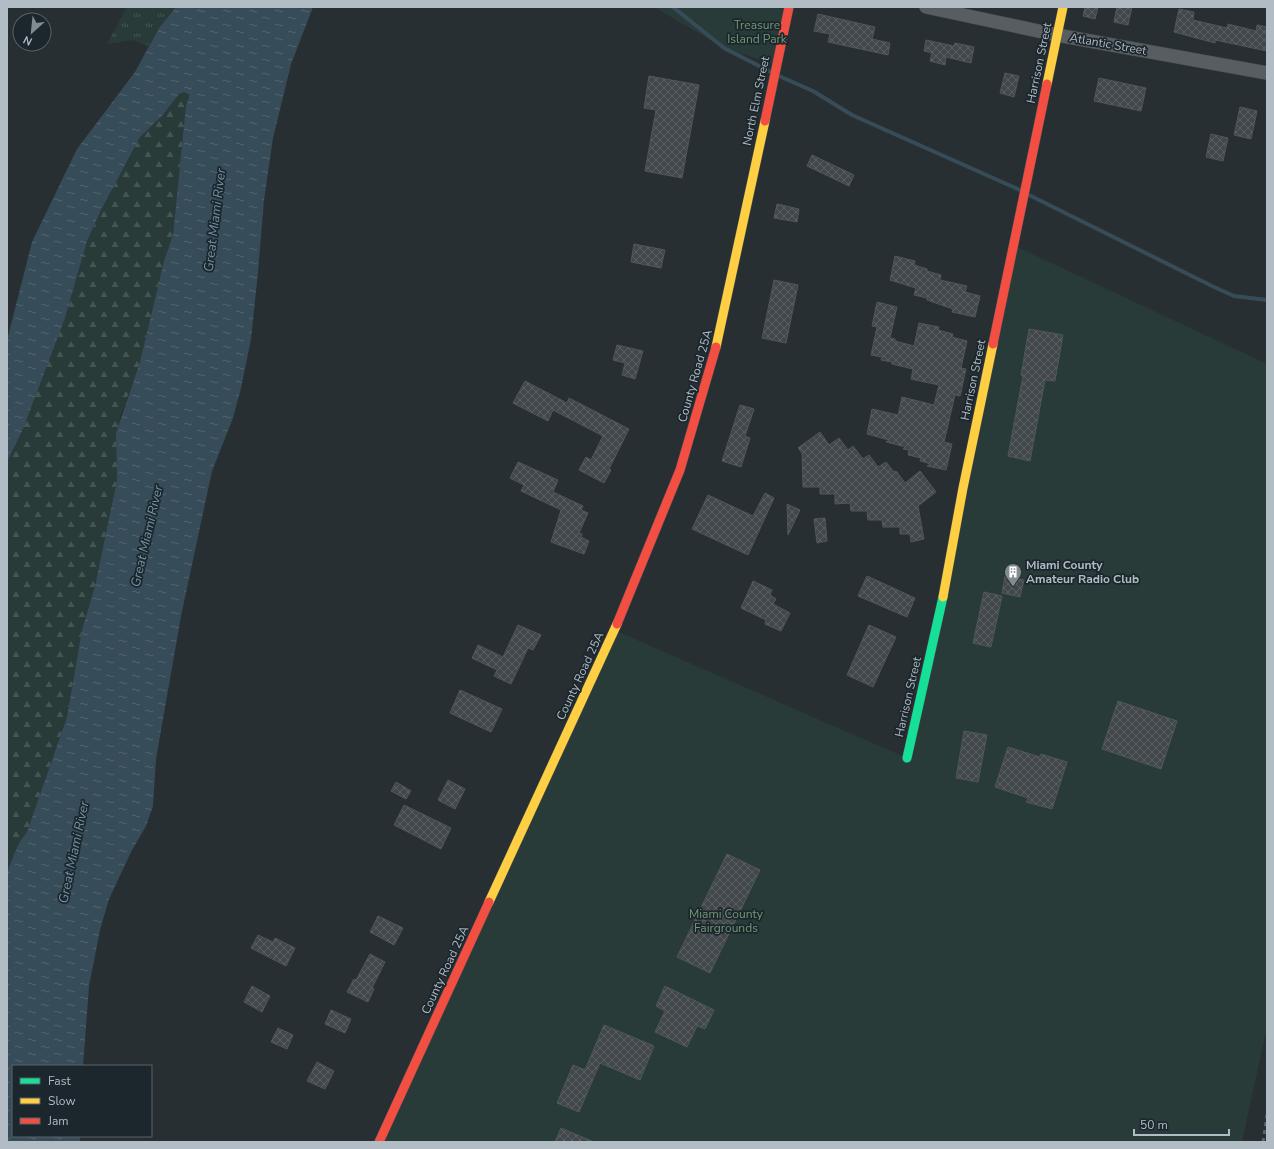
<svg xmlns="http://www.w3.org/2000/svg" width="1274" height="1149" viewBox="0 0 1274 1149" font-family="'Nunito Sans',sans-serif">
	<defs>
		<pattern id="grass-tufts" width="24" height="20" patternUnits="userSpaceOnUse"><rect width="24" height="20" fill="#283b38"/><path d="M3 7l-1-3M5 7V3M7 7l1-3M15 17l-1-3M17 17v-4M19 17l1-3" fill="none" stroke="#455553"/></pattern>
		<pattern id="forest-firs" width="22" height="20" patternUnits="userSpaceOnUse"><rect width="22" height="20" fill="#283b38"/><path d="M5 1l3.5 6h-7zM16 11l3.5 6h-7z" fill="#455553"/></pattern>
		<pattern id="water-ripples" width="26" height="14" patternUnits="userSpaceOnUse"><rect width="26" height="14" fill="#374c59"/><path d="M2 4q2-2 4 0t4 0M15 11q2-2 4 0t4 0" fill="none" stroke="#52646f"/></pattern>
		<pattern id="building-cross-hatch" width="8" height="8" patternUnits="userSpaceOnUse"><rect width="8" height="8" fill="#41474b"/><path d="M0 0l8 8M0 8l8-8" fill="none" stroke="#5a6063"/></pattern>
	</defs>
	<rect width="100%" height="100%" fill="#282f33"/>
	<path fill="url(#grass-tufts)" d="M127 7H176L159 28 148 46 133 40 107 44Z"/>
	<path fill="url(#forest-firs)" d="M184 91 190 95 186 105 173 235 164 261 140 362 120 417 116 451 118 462 117 480 95 586 82 630 67 717 27 832 19 843 7 872V462L23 429 65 318 87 241 101 210 140 137 162 116 179 94Z"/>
	<path fill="#283b38" d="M654 7H789L776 65 724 48Z
		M1015 246 1267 364V1027L1242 1142H379L614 630 907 758Z"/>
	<path fill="url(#water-ripples)" d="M176 7H313L291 64 273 138 264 200 258 272 251 339 241 388 233 418 212 471 181 616 156 759 153 806 146 826 132 850 109 899 100 930 89 986 83 1066H13V1136H80V1142H7V872L19 843 27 832 67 717 82 630 95 586 117 480 116 433 140 362 164 261 173 235 186 105 190 95 184 92 179 94 162 116 140 137 101 210 87 241 65 318 23 429 7 462V340L32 242 77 149 135 72 159 28Z"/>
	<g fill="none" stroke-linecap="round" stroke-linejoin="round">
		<path stroke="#374c59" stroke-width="4" d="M673 7 724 48 771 72
			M779 76 813 91 852 115 1020 190
			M1029 195 1214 287 1234 296 1267 300"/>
	</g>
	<path fill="url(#building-cross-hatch)" stroke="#50565b" d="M1085 7H1098L1095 19 1083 16Z
		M1117 7H1132L1128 25 1114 22Z
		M1179 9 1194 12 1193 20 1227 28 1228 24 1256 31 1257 25 1267 27V51L1215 40V43L1174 32Z
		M818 14 875 27 872 39 890 43 888 55 828 42 830 34 814 31Z
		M926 40 954 46 955 43 974 47 971 63 946 57 945 65 930 61 932 53 924 51Z
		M1005 73 1019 76 1014 97 1000 93Z
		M649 76 699 85 682 178 645 171 656 110 644 108Z
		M1099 78 1146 88 1141 111 1094 101Z
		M1240 107 1257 111 1251 139 1234 135Z
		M1211 134 1228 138 1223 161 1206 157Z
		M812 155 854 175 849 186 807 166Z
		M777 204 799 209 797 222 774 218Z
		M634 244 665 250 661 268 631 262Z
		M895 256 915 261 914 265 927 269V271L941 275 940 280 967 286 965 292 980 296 975 317 952 312 953 309 927 300V298L914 295 916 288 890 280Z
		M774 280 798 285 786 343 762 338Z
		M877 302 897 307 890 338 895 339V341L914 346 919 323 939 327 938 330 953 334 952 337 967 341 961 368 966 369 960 396 955 395 944 442 952 444 946 470 927 466 931 464 920 461 921 458 908 455 909 450 903 449 906 447 886 442 889 440 867 434 872 409 898 415 902 397 934 405 939 385 911 379 913 369 892 364V362L881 360 882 357 871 355 877 327 872 326Z
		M1029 329 1063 335 1055 381 1045 380 1030 461 1008 456 1023 376 1021 375Z
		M617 345 643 351 635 379 622 375 625 363 613 360Z
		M525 381 567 403 569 398 629 429 609 469 611 470 604 483 579 470 586 457 591 460 603 436 553 410 548 421 513 403Z
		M740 405 754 409 745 436 750 438 741 467 722 461Z
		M820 432 829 445 839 438 848 450 853 446 863 459 869 455 878 467 886 462 894 472 896 471 905 483 920 471 936 492 918 506 924 539 911 542 910 534H900V527H883L882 520H868L867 511H851L850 503 835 504V494H820V487H803L802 453 798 448Z
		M518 462 558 480 553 492 583 506 581 510 588 513 579 533 582 534 581 537 589 541 584 554 551 542 561 510 521 491 524 485 510 478Z
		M765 493 774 498 748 555 692 529 708 495 753 516Z
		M787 504 800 510 788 535Z
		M825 518 827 541 817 543 814 519Z
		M867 576 915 598 907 617 858 596Z
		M1005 576 1024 580 1020 597 1002 593Z
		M753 581 772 590 770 595 776 599 773 604 790 613 781 631 765 624 766 620 741 608Z
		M984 592 1002 596 991 647 973 643Z
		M518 625 541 635 533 650 528 648 511 684 494 676 497 670 472 658 478 645 503 657Z
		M869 625 896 637 873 687 847 675Z
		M460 690 502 709 491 732 450 713Z
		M1118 701 1177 721 1161 769 1102 749Z
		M964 731 987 735 978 782 956 778Z
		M1008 747 1040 757 1041 754 1067 762 1052 809 1026 802 1028 798 995 787Z
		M448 780 465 789 455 809 438 800Z
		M396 782 411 791 406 799 391 791Z
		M404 805 451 828 441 849 394 825Z
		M727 854 760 870 710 973 677 957Z
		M378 916 403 928 394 945 370 932Z
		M258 935 273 942 275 938 295 948 286 966 251 948Z
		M370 954 385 962 372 988 374 989 368 1002 347 992 354 979 356 980Z
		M252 986 270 996 262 1012 244 1002Z
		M665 986 714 1010 705 1029 697 1026 687 1047 655 1032 665 1011 656 1006Z
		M331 1010 351 1019 345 1033 325 1024Z
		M604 1025 654 1046 640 1080 600 1063 579 1112 557 1103 573 1065 585 1070Z
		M278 1028 293 1035 287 1049 271 1042Z
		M317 1062 334 1071 325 1089 307 1081Z
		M561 1128 594 1142H555Z"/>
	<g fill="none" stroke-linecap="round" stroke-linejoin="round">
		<g stroke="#464b4e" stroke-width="14">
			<path id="street" d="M926 7 1057 35 1267 73"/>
		</g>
		<g stroke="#464b4e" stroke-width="10">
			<path id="fast" d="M907 758 943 597"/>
		</g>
		<g stroke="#464b4e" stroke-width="10">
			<path id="slow" d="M1047 84 1063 7
				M716 347 765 121
				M943 597 963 488 993 344
				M489 902 617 624"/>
		</g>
		<g stroke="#464b4e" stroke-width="10">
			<path id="jam" d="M765 121 789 7
				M993 344 1047 84
				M617 624 680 470 716 347
				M379 1142 489 902"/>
		</g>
		<use href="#street" stroke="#585d61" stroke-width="13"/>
		<use href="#fast" stroke="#16e098" stroke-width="9"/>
		<use href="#slow" stroke="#ffcf43" stroke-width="9"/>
		<use href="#jam" stroke="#f24e42" stroke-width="9"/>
		<path stroke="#5b6165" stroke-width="3" stroke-dasharray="4 4" stroke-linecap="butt" d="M1263 1142 1267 1115"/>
	</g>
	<defs>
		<g id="building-pin" transform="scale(0.9)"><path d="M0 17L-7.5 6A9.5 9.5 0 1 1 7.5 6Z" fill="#818b91" stroke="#1c262d"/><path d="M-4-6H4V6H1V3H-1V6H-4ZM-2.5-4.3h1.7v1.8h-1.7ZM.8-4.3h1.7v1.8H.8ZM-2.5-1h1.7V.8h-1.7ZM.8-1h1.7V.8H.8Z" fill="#fff"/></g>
	</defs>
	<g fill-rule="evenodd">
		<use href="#building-pin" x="1013" y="572"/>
	</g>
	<g text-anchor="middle" stroke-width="3.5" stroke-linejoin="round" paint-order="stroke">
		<g font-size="12" fill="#719873" stroke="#1c262d">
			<text x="757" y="29">Treasure<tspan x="757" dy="14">Island Park</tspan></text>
			<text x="726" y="918">Miami County<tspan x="726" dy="14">Fairgrounds</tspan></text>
		</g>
		<g font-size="12" fill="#b1bcc4" stroke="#1c262d">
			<text transform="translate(1108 44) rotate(10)" y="4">Atlantic Street</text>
			<text transform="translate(1039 63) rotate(-78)" y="4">Harrison Street</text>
			<text transform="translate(756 101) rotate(-78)" y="4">North Elm Street</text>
			<text transform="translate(695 376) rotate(-74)" y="4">County Road 25A</text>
			<text transform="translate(973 380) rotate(-78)" y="4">Harrison Street</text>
			<text transform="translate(580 676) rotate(-65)" y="4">County Road 25A</text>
			<text transform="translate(908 697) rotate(-77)" y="4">Harrison Street</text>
			<text transform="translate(445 970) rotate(-65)" y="4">County Road 25A</text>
		</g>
		<g font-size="12" font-weight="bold" fill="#b1bcc4" stroke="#1c262d" text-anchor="start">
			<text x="1026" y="569">Miami County<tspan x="1026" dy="14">Amateur Radio Club</tspan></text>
		</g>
		<g font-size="13" font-style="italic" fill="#7493a6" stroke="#1c262d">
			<text transform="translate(214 220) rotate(-83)" y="5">Great Miami River</text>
			<text transform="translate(146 536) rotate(-77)" y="5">Great Miami River</text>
			<text transform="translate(73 852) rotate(-78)" y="5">Great Miami River</text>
		</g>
	</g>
	<rect width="1274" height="1149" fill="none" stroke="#b1bcc4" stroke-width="16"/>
	<rect x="12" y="1065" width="140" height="72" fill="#1c262d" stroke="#586269"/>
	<rect x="20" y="1078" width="20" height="6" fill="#16e098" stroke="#586269"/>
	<text x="48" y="1085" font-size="12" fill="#b1bcc4">Fast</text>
	<rect x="20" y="1098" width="20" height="6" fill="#ffcf43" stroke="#586269"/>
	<text x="48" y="1105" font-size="12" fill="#b1bcc4">Slow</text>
	<rect x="20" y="1118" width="20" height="6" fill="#f24e42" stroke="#586269"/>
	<text x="48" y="1125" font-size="12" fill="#b1bcc4">Jam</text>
	<g transform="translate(32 32) rotate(207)"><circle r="19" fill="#1c262d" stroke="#586269"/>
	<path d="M0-3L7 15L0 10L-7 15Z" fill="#818b91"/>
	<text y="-6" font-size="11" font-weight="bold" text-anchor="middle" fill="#b1bcc4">N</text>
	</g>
	<path d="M1134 1129v6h95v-6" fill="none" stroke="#b1bcc4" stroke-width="2"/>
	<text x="1140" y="1129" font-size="12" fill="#b1bcc4" stroke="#1c262d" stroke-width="3" paint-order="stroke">50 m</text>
</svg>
